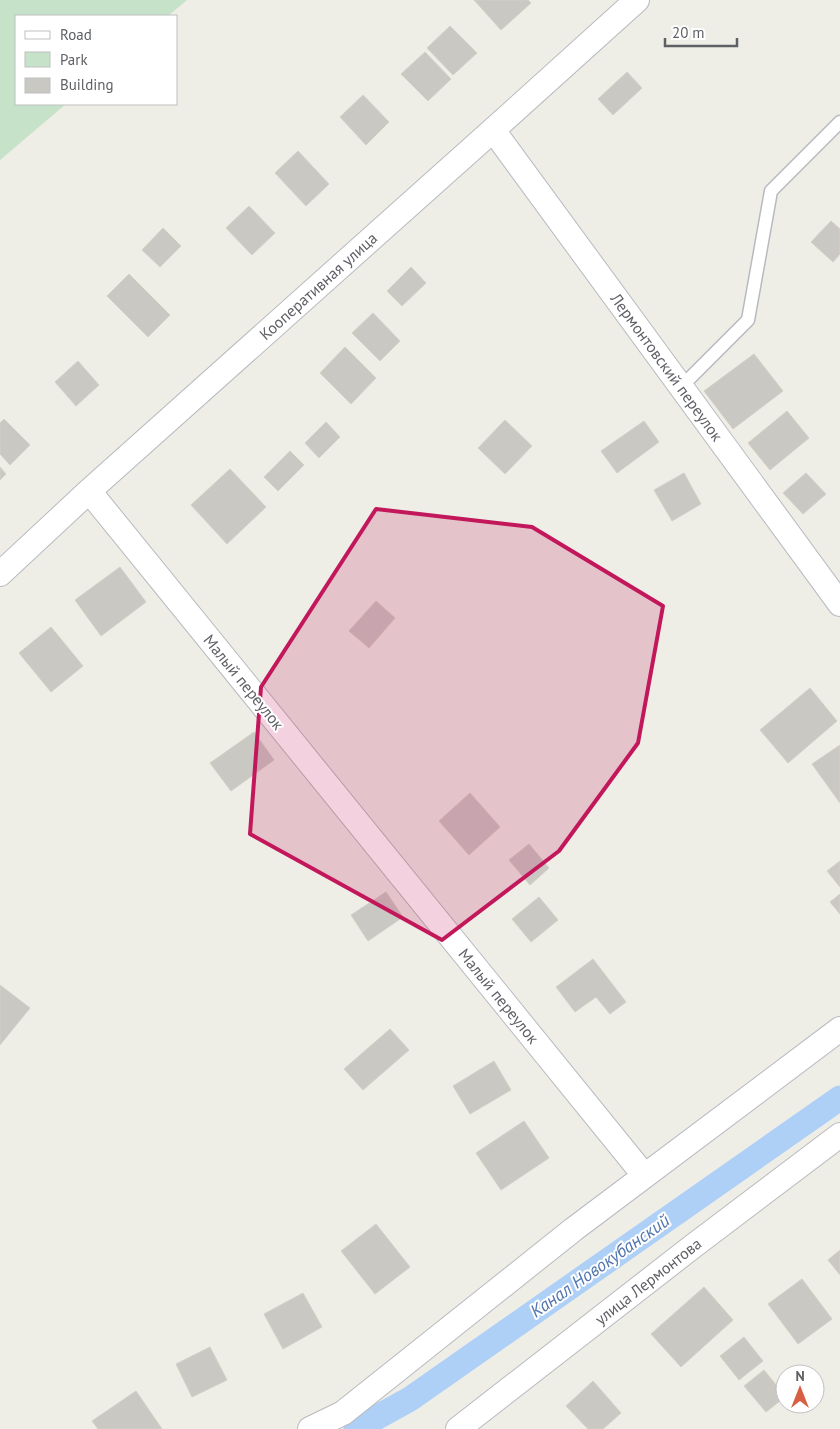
<svg xmlns="http://www.w3.org/2000/svg" width="840" height="1429" viewBox="0 0 840 1429" font-family="'PT Sans',sans-serif">
	<rect width="100%" height="100%" fill="#eeeee7"/>
	<path fill="#c6e3c9" d="M0 0H187L168 16H16V104H66L0 160Z"/>
	<g fill="none" stroke-linecap="round" stroke-linejoin="round">
		<path stroke="#afd0f6" stroke-width="25" d="M356 1429 410 1399 840 1098"/>
	</g>
	<path fill="#cac8c3" stroke="#d3d0c5" d="M474 0H528L531 3 501 30Z
		M450 26 477 53 453 75 427 48Z
		M425 52 451 79 428 101 401 74Z
		M627 72 642 88 613 115 598 99Z
		M363 95 389 122 366 145 340 117Z
		M298 151 329 184 306 206 275 173Z
		M249 206 275 233 252 255 226 228Z
		M831 221 840 229V254L833 262 811 242Z
		M163 228 181 246 160 267 142 250Z
		M411 267 426 283 402 306 387 291Z
		M129 274 170 315 148 337 107 296Z
		M373 313 400 341 380 361 352 333Z
		M345 347 376 378 351 404 320 373Z
		M754 354 783 391 733 429 704 391Z
		M78 361 99 385 76 406 55 382Z
		M787 411 809 438 770 470 748 443Z
		M4 419 30 445 10 465 0 454V423Z
		M505 420 532 446 505 474 478 448Z
		M644 421 659 442 617 473 601 451Z
		M326 422 340 437 319 458 305 443Z
		M290 451 304 465 278 491 264 477Z
		M0 467 6 474 0 480Z
		M230 469 266 507 227 544 191 505Z
		M684 473 701 504 672 521 654 490Z
		M806 473 826 494 803 514 783 493Z
		M120 567 146 602 101 636 75 600Z
		M376 601 395 618 369 648 349 631Z
		M51 627 83 666 51 692 19 653Z
		M810 688 837 721 788 763 760 730Z
		M254 732 274 760 231 791 210 763Z
		M840 745V803L812 764Z
		M470 793 500 827 469 855 439 821Z
		M529 844 549 868 530 885 509 860Z
		M840 861V887L827 871Z
		M386 892 403 917 368 941 351 915Z
		M840 894V914L830 902Z
		M539 897 558 920 531 942 512 919Z
		M593 959 626 1002 610 1014 596 997 575 1012 556 987Z
		M0 985 30 1008 0 1045Z
		M390 1029 409 1050 363 1090 344 1069Z
		M494 1061 511 1090 470 1114 453 1086Z
		M524 1121 549 1158 501 1190 476 1153Z
		M376 1224 410 1267 375 1294 341 1251Z
		M840 1250V1275L828 1260Z
		M802 1279 832 1319 798 1344 768 1304Z
		M704 1287 733 1320 681 1367 651 1334Z
		M303 1293 322 1327 283 1349 264 1314Z
		M744 1337 763 1361 739 1380 720 1356Z
		M210 1347 227 1380 192 1397 176 1364Z
		M764 1370 785 1396V1397L766 1412 744 1386Z
		M593 1381 621 1413 603 1429H588L566 1406Z
		M136 1391 162 1429H98L92 1421Z"/>
	<g fill="none" stroke-linecap="round" stroke-linejoin="round">
		<g stroke="#b8babf" stroke-width="15">
			<path id="lane" d="M682 386 748 320 771 191 840 122"/>
		</g>
		<g stroke="#b8babf" stroke-width="26">
			<path id="street" d="M493 130 840 604
				M89 491 644 1175
				M0 574 89 491 493 130 637 0
				M310 1429 343 1413 574 1229 840 1029
				M458 1429 692 1247 840 1135"/>
		</g>
		<use href="#lane" stroke="#fff" stroke-width="12"/>
		<use href="#street" stroke="#fff" stroke-width="24"/>
	</g>
	<path fill="#c2185b" fill-opacity="0.2" stroke="#c2185b" stroke-width="4" stroke-linejoin="round" d="M376 509 532 527 663 606 638 743 559 851 442 940 250 834 261 687Z"/>
	<g text-anchor="middle" stroke-width="4" stroke-linejoin="round" paint-order="stroke">
		<g font-size="16" fill="#5e6065" stroke="#fff">
			<text transform="translate(318 286) rotate(-42)" y="6">Кооперативная улица</text>
			<text transform="translate(667 367) rotate(54)" y="6">Лермонтовский переулок</text>
			<text transform="translate(244 682) rotate(51)" y="6">Малый переулок</text>
			<text transform="translate(499 996) rotate(51)" y="6">Малый переулок</text>
			<text transform="translate(648 1281) rotate(-38)" y="6">улица Лермонтова</text>
		</g>
		<g font-size="18" font-style="italic" fill="#5175af" stroke="#fff">
			<text transform="translate(600 1266) rotate(-35)" y="6">Канал Новокубанский</text>
		</g>
	</g>
	<rect x="15" y="15" width="162" height="90" fill="#ffffff" stroke="#bfbfc1"/>
	<rect x="25" y="31" width="25" height="8" fill="#ffffff" stroke="#bfbfc1"/>
	<text x="60" y="40" font-size="15" fill="#5e6065">Road</text>
	<rect x="25" y="52" width="25" height="15" fill="#c6e3c9" stroke="#bfbfc1"/>
	<text x="60" y="65" font-size="15" fill="#5e6065">Park</text>
	<rect x="25" y="78" width="25" height="15" fill="#cac8c3" stroke="#bfbfc1"/>
	<text x="60" y="90" font-size="15" fill="#5e6065">Building</text>
	<g transform="translate(800 1389)"><circle r="24" fill="#ffffff" stroke="#bfbfc1"/>
	<path d="M0-4L9 19L0 12L-9 19Z" fill="#d75f44"/>
	<text y="-8" font-size="14" font-weight="bold" text-anchor="middle" fill="#5e6065">N</text>
	</g>
	<path d="M665 38v8h72v-8" fill="none" stroke="#5e6065" stroke-width="2.5"/>
	<text x="672" y="38" font-size="15" fill="#5e6065" stroke="#ffffff" stroke-width="4" paint-order="stroke">20 m</text>
</svg>
